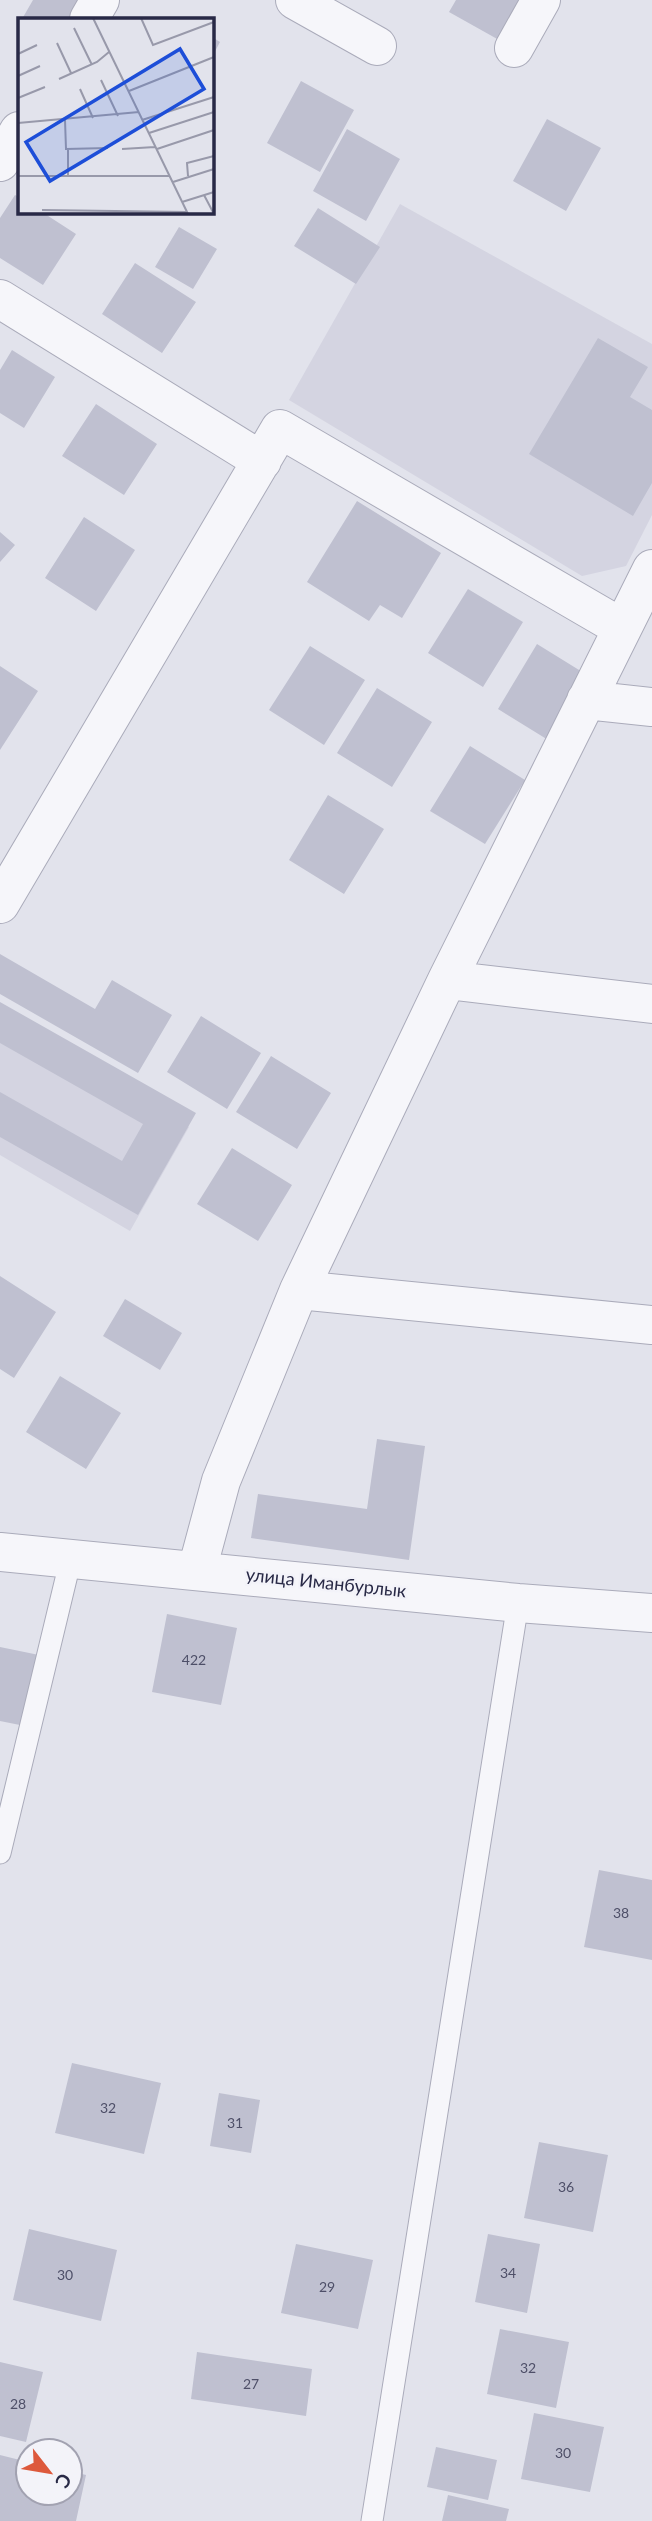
<svg xmlns="http://www.w3.org/2000/svg" width="652" height="2521" viewBox="0 0 652 2521" font-family="Lato,sans-serif">
	<rect width="100%" height="100%" fill="#e2e3ec"/>
	<path fill="#d4d4e1" d="M400 204 652 344V515L626 566 582 576 289 400Z
		M0 1013 189 1127 130 1231 0 1155Z"/>
	<path fill="#bfc0d0" d="M33 0H84L73 19H22Z
		M456 0H522L499 40 449 12Z
		M212 37 220 42 212 57Z
		M301 81 354 110 320 172 267 143Z
		M547 119 601 148 566 211 513 181Z
		M347 129 400 159 366 221 313 191Z
		M15 195 19 197V212H42L76 234 43 285 0 258V218Z
		M318 208 380 247 356 284 294 246Z
		M179 227 217 249 193 289 155 267Z
		M135 263 196 302 162 353 102 314Z
		M598 338 648 367 630 397 652 410V483L633 516 529 454Z
		M12 350 55 377 24 428 0 413V370Z
		M96 404 157 444 124 495 62 456Z
		M357 501 441 553 402 618 380 605 369 621 307 582Z
		M84 517 135 550 96 611 45 578Z
		M0 532 15 545 0 562Z
		M468 589 523 622 483 687 428 653Z
		M537 644 592 678 553 743 498 709Z
		M310 646 365 680 324 745 269 710Z
		M0 666 38 691 0 750Z
		M377 688 432 722 392 787 337 753Z
		M470 746 525 780 485 844 430 811Z
		M328 795 384 829 344 894 289 860Z
		M0 954 95 1009 112 980 172 1015 138 1073 0 994Z
		M0 1002 196 1113 138 1215 0 1137V1092L122 1161 143 1124 0 1043Z
		M201 1016 261 1053 227 1109 167 1072Z
		M271 1056 331 1093 297 1149 236 1112Z
		M232 1148 292 1185 258 1241 197 1204Z
		M0 1276 56 1312 14 1378 0 1369Z
		M125 1299 182 1333 160 1370 103 1336Z
		M60 1376 121 1413 86 1469 26 1432Z
		M377 1439 425 1446 409 1560 251 1538 258 1494 367 1509Z
		M167 1614 237 1628 221 1705 152 1692Z
		M0 1647 39 1655 25 1726 0 1721Z
		M599 1870 652 1880V1960L584 1947Z
		M72 2063 161 2083 144 2154 55 2133Z
		M219 2093 260 2100 251 2153 210 2146Z
		M539 2142 608 2155 593 2232 524 2218Z
		M29 2229 117 2250 101 2321 13 2300Z
		M488 2234 540 2244 527 2313 475 2302Z
		M296 2244 373 2260 358 2329 281 2313Z
		M500 2329 569 2342 556 2408 487 2394Z
		M197 2352 312 2369 306 2416 191 2399Z
		M0 2362 43 2372 26 2442 0 2436Z
		M534 2413 604 2427 590 2492 521 2479Z
		M436 2447 497 2460 488 2500 427 2487Z
		M0 2455 28 2462V2493H70V2471L86 2475 76 2521H0Z
		M448 2495 509 2509 506 2521H442Z"/>
	<g fill="none" stroke-linecap="round" stroke-linejoin="round">
		<g stroke="#aaabba" stroke-width="23">
			<path id="service" d="M0 1853 71 1558
				M372 2521 518 1603"/>
		</g>
		<g stroke="#aaabba" stroke-width="40">
			<path id="minor" d="M295 0 377 46
				M89 19 100 0
				M514 48 541 0
				M0 162 19 131
				M0 299 262 461
				M586 700 652 707
				M0 904 280 429 622 628
				M447 980 652 1004
				M299 1290 652 1325
				M0 1552 518 1603 652 1613
				M197 1570 221 1481 299 1290 447 980 652 569"/>
		</g>
		<use href="#service" stroke="#f6f6fa" stroke-width="21"/>
		<use href="#minor" stroke="#f6f6fa" stroke-width="38"/>
	</g>
	<g text-anchor="middle" stroke-width="5" stroke-linejoin="round" paint-order="stroke">
		<g font-size="14" fill="#4e4f68">
			<text x="194" y="1665">422</text>
			<text x="621" y="1918">38</text>
			<text x="108" y="2113">32</text>
			<text x="235" y="2128">31</text>
			<text x="566" y="2192">36</text>
			<text x="508" y="2278">34</text>
			<text x="65" y="2280">30</text>
			<text x="327" y="2292">29</text>
			<text x="528" y="2373">32</text>
			<text x="251" y="2389">27</text>
			<text x="18" y="2409">28</text>
			<text x="563" y="2458">30</text>
		</g>
		<g font-size="18" fill="#282946" stroke="#f3f3f9">
			<text transform="translate(326 1583) rotate(6)" y="6">улица Иманбурлык</text>
		</g>
	</g>
	<g transform="translate(18 18)">
		<rect width="196" height="196" fill="#e2e3ec"/>
		<path fill="none" stroke="#9899aa" stroke-width="2" d="M75 0 170 196M123 0 135 27 196 4M56 10 74 47M39 25 53 55M0 36 19 27M0 58 22 48M41 61 79 44 91 34M83 62 100 98M62 71 75 100M111 73 196 39M0 80 27 69M47 102 48 131 90 130M124 102 196 79M0 105 121 94M131 115 196 94M104 131 137 129M139 131 196 112M0 158H152M50 158V131M170 158 169 145 196 138M155 164 196 151M186 177 196 196M164 184 196 174M24 192 169 194"/>
		<path fill="#1d4ed8" fill-opacity="0.15" stroke="#1d4ed8" stroke-width="3.5" d="M162 31 186 71 32 163 8 124Z"/>
		<rect width="196" height="196" fill="none" stroke="#282946" stroke-width="3.5"/>
	</g>
	<g transform="translate(49 2472) rotate(121)"><circle r="33" fill="#f3f3f9" stroke="#a2a2b1" stroke-width="2"/>
	<path d="M0-5L12 26L0 18L-12 26Z" fill="#dd593c"/>
	<text y="-10" font-size="19" font-weight="bold" text-anchor="middle" fill="#282946">С</text>
	</g>
</svg>
